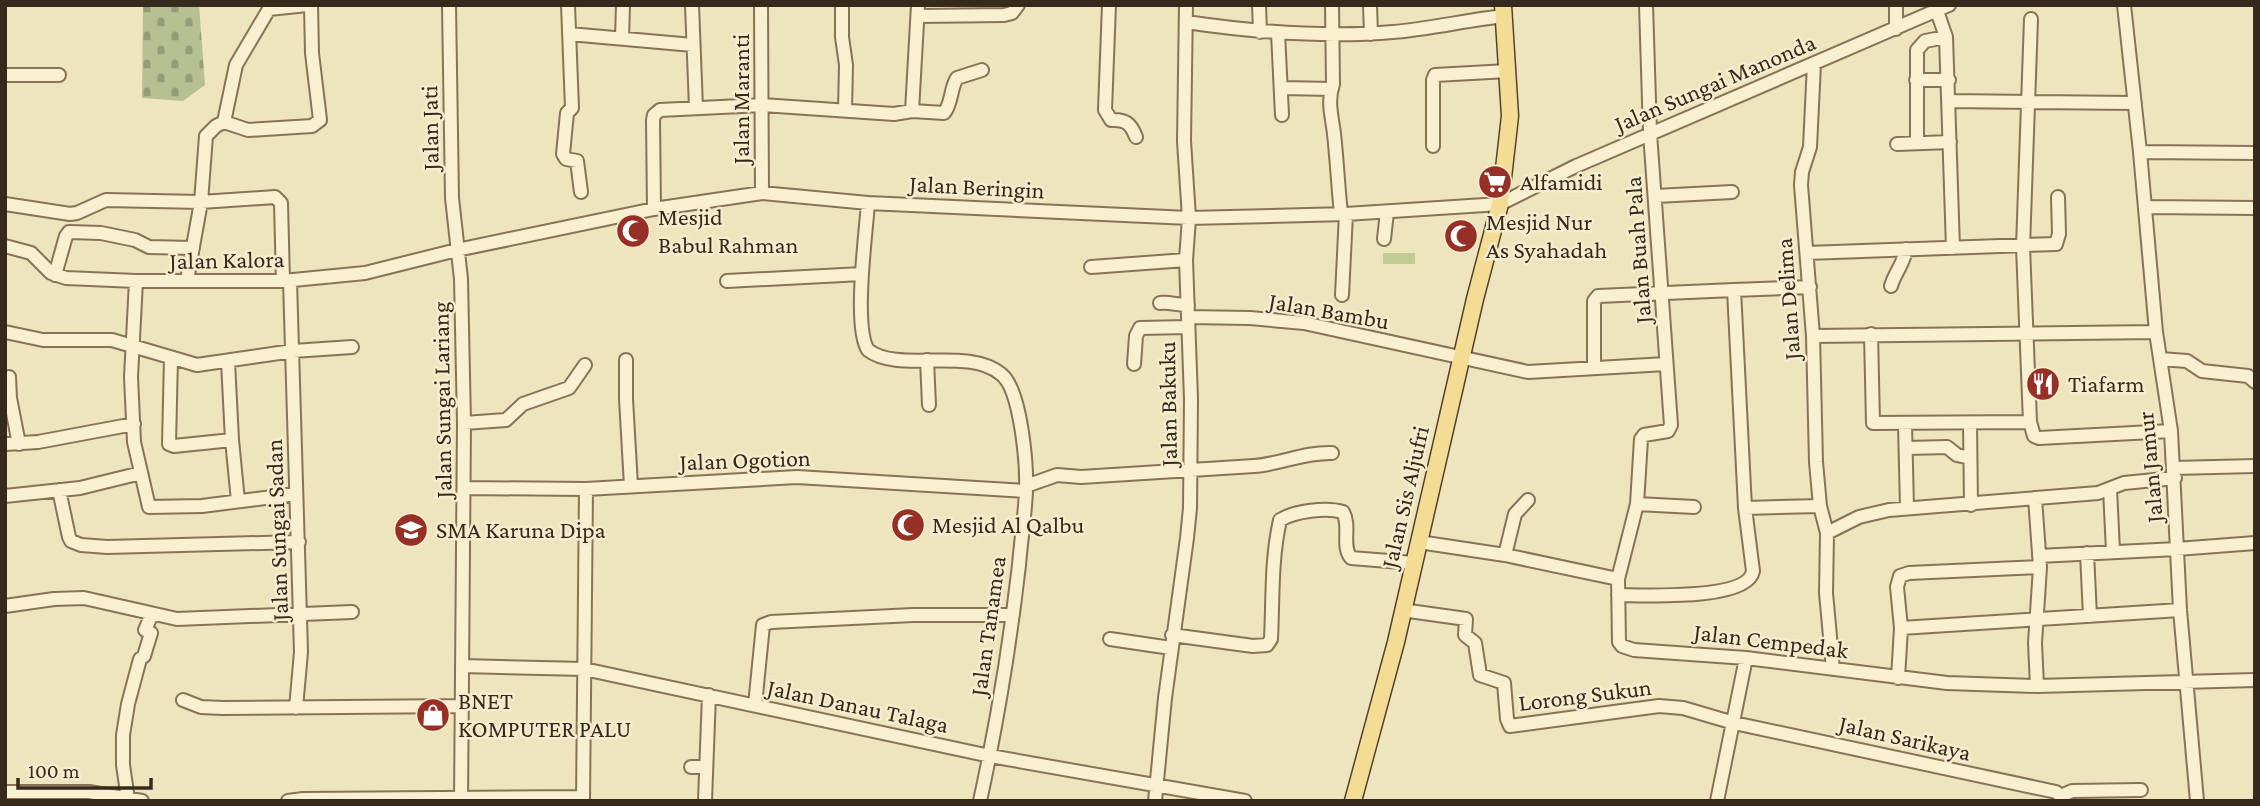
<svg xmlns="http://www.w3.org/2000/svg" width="2260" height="806" viewBox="0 0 2260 806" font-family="'Crimson Pro',serif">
	<defs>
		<pattern id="cemetery-stones" width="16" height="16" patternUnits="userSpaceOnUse" patternTransform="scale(1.75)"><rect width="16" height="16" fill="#b7c092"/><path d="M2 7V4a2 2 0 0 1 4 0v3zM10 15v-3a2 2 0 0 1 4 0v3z" fill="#969c76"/></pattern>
	</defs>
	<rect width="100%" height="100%" fill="#eee4be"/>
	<path fill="url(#cemetery-stones)" d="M143 5H199L205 85 183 101 142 98Z"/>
	<path fill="#c0cc92" d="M1383 253H1415V264H1383Z"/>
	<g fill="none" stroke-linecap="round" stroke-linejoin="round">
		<g stroke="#877457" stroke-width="16">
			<path id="minor" d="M449 5 452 198 461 279 464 423 461 801
				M568 5 572 108 567 113 563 154 566 159 577 161 581 192
				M692 5 696 108
				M761 5 762 193
				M842 5V37L846 65 845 110
				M1109 5 1105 110 1111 120C1126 119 1131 124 1136 137
				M1259 5 1260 32
				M1332 5 1333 84C1327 102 1332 116 1334 134 1337 160 1338 187 1341 213
				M1370 5 1371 34
				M1896 5V29
				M2124 5 2140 152 2156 332 2171 431 2180 610 2197 801
				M1937 11 1946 37 1953 248
				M918 16 1004 15 1012 13 1018 5
				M1186 22C1254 32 1324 38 1393 32 1430 29 1467 20 1504 16
				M1278 33 1282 115
				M569 34 693 45
				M622 38 623 5
				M1814 64 1810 147 1802 172 1801 185 1813 336 1816 462 1820 506 1827 533 1826 593 1833 669
				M5 75H59
				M1916 80H1949
				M1282 88 1332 89
				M1949 101 2135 103
				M912 111 944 113C952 104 950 89 957 78L982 70
				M224 122 248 130 312 126 320 120 312 53 311 5
				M1917 143V50L1925 41 1946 37
				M1897 144 1950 142
				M1433 146V80L1435 75 1508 71
				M2140 152 2255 153
				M1656 196 1732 192
				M868 203C866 233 853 327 868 350 899 374 967 346 1001 374 1021 389 1027 465 1026 491 1025 515 1021 540 1019 565 1010 644 997 723 980 801
				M5 204 70 214 77 213 106 200 201 202 275 197 281 203 283 281
				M2145 207 2255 208
				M654 209 653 120 654 115 660 110 762 105 894 114 912 111 918 5
				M1384 239 1387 212
				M5 246 31 253 51 273 66 278 136 281H283L365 273 457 250 654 209 762 193 868 203 1189 218 1346 214 1500 204 1576 166 1949 5
				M1807 253 2056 244 2059 234 2058 197
				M1091 267 1186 260
				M55 275 66 236 69 232 101 233 135 240 149 247 193 248
				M187 280 201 202 206 136 216 126 224 122 236 65 269 9 307 5
				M136 281 131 377 134 442 149 507 202 506 296 494
				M290 281 301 652 296 708
				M727 281 862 274
				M1891 286C1895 272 1904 264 1906 249
				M1810 287 1734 290 1745 508 1820 506
				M1342 295 1346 214
				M1160 303C1170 302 1177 305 1188 305
				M1188 317 1250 318 1304 323 1528 372 1666 364
				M5 332 43 340H112L197 365 293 351 352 347
				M1871 334 1873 423 2030 422 2034 436 2039 438 2171 431
				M1813 336 2156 332
				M171 358 169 444 174 446 232 440 228 362
				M2160 359 2187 361 2202 371 2248 376 2255 382
				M626 360V399L631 486
				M927 360 929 405
				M1134 364 1136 336 1140 328 1188 327
				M1594 368V301L1598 296 1734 290
				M9 377 10 398 19 444
				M2030 422 2023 247 2031 19
				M464 423 506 420 523 404 569 388 585 365
				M1970 423 1971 505
				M1905 424 1907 508
				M232 440 238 501
				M5 444 38 442 134 424
				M1907 448 1947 447 1957 455 1970 458
				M2174 468 2255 466
				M1026 486 1057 475 1081 477 1254 466C1281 464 1305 452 1332 453
				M464 488 586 489 797 477 1026 491
				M2110 489 2113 551
				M59 490 69 537 71 541 81 545 107 547 299 542
				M5 496 80 488 141 473
				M2035 498 2040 567 2035 643 2037 686
				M1637 504 1694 507
				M1827 533 1859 517 1889 510 2098 493 2124 483 2175 478
				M1419 542 1505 555 1618 579 1619 642 1622 646 1634 650 1746 658 1947 683 2037 686 2255 680
				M2087 553 2090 616
				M1505 555 1515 514 1528 500
				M2039 556 2177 549 2255 543
				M1618 579 1637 504 1641 439 1644 435 1668 431 1671 425 1650 133 1646 5
				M1618 595C1643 595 1748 601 1753 571L1745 508
				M5 606 54 599 84 598 177 619 352 612
				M1402 610 1466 619 1465 635 1475 643 1480 675 1504 683 1507 719 1510 726 1659 706 1683 708 1734 723 2056 792 2061 796 2062 801
				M1901 628 1897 587 1900 576 1909 573 2040 567
				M1172 635 1253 646 1267 645 1271 639C1273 599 1271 560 1280 520 1295 511 1326 507 1343 512 1351 526 1341 546 1351 558L1414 563
				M1110 639 1171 648
				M462 666 584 669 990 756 1245 801
				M1898 678 1901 628 2180 610
				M183 700 201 707 223 708 462 706
				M755 705 763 625 771 622 913 615H1013
				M691 767H706
				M5 792H89L142 801
				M2061 796 2072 791 2141 790
				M128 799 123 765V735L128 704 140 659 144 656 151 633 145 630 152 614
				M288 801 303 799 583 797
				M583 801 586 489
				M705 801 709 695
				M1155 801 1165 698 1187 538 1190 508 1191 399 1186 260 1189 218 1184 141 1186 5
				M1717 801 1746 658"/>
		</g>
		<g stroke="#54422c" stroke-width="19">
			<path id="major" d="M1353 801 1396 642 1475 299 1500 204 1510 116 1503 5"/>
		</g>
		<use href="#minor" stroke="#f9f0d1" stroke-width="12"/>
		<use href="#major" stroke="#f3dd95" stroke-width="16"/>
	</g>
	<defs>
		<g id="supermarket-disc" transform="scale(1.75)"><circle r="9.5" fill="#962f26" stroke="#f6edce"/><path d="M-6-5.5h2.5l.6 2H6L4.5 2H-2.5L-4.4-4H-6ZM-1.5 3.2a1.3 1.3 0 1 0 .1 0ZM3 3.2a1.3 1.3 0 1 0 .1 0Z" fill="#fff"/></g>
		<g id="mosque-disc" transform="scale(1.75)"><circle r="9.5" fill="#962f26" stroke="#f6edce"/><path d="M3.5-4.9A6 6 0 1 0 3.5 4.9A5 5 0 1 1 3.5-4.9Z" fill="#fff"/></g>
		<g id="restaurant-disc" transform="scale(1.75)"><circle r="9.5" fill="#962f26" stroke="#f6edce"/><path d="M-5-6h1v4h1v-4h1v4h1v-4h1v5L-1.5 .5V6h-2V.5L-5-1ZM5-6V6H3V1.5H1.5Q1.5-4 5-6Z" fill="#fff"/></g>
		<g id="school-disc" transform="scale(1.75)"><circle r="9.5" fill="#962f26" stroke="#f6edce"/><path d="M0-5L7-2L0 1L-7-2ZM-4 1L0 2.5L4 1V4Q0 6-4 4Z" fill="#fff"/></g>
		<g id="shop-disc" transform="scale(1.75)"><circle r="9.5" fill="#962f26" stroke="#f6edce"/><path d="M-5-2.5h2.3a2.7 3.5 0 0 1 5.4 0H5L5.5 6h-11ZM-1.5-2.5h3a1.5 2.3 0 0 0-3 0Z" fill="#fff"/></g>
	</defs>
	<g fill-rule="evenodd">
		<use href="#supermarket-disc" x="1495" y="182"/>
		<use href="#mosque-disc" x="633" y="231"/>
		<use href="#mosque-disc" x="1461" y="236"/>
		<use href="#restaurant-disc" x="2043" y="384"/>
		<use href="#mosque-disc" x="908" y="525"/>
		<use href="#school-disc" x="411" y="530"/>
		<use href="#shop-disc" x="433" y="715"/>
	</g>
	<g text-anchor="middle" stroke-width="5" stroke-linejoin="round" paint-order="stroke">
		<g font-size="24" fill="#362a1c" stroke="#f6edce">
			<text transform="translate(1715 83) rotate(-23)" y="8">Jalan Sungai Manonda</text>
			<text transform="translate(741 99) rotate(-90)" y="8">Jalan Maranti</text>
			<text transform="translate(430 128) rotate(-91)" y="8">Jalan Jati</text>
			<text transform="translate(977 187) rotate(3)" y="8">Jalan Beringin</text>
			<text transform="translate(1638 250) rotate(-94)" y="8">Jalan Buah Pala</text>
			<text transform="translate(227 260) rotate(-1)" y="8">Jalan Kalora</text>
			<text transform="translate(1788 299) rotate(-94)" y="8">Jalan Delima</text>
			<text transform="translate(1329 311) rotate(10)" y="8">Jalan Bambu</text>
			<text transform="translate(442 400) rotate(-91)" y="8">Jalan Sungai Lariang</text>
			<text transform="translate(1168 404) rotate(-91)" y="8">Jalan Bakuku</text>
			<text transform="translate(745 460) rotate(-2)" y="8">Jalan Ogotion</text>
			<text transform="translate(2150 467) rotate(-95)" y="8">Jalan Jamur</text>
			<text transform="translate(1405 497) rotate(-77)" y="8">Jalan Sis Aljufri</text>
			<text transform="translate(277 530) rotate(-92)" y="8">Jalan Sungai Sadan</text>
			<text transform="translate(988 626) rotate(-82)" y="8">Jalan Tanamea</text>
			<text transform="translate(1771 641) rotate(7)" y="8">Jalan Cempedak</text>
			<text transform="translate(1585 695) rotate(-7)" y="8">Lorong Sukun</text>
			<text transform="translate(858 706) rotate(12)" y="8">Jalan Danau Talaga</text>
			<text transform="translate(1905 738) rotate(13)" y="8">Jalan Sarikaya</text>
		</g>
		<g font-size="24" fill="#362a1c" stroke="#f6edce" text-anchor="start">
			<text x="1520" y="190">Alfamidi</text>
			<text x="658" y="225">Mesjid<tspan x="658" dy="28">Babul Rahman</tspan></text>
			<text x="1486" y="230">Mesjid Nur<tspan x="1486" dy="28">As Syahadah</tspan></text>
			<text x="2068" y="392">Tiafarm</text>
			<text x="932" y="533">Mesjid Al Qalbu</text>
			<text x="436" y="538">SMA Karuna Dipa</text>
			<text x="458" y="709">BNET<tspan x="458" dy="28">KOMPUTER PALU</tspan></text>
		</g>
	</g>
	<rect width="2260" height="806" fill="none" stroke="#362a1c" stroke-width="14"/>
	<path d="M18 778v10h133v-10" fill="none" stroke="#362a1c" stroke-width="3.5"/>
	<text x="28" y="778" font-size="21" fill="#362a1c" stroke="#f6edce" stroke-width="5" paint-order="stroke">100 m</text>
</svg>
